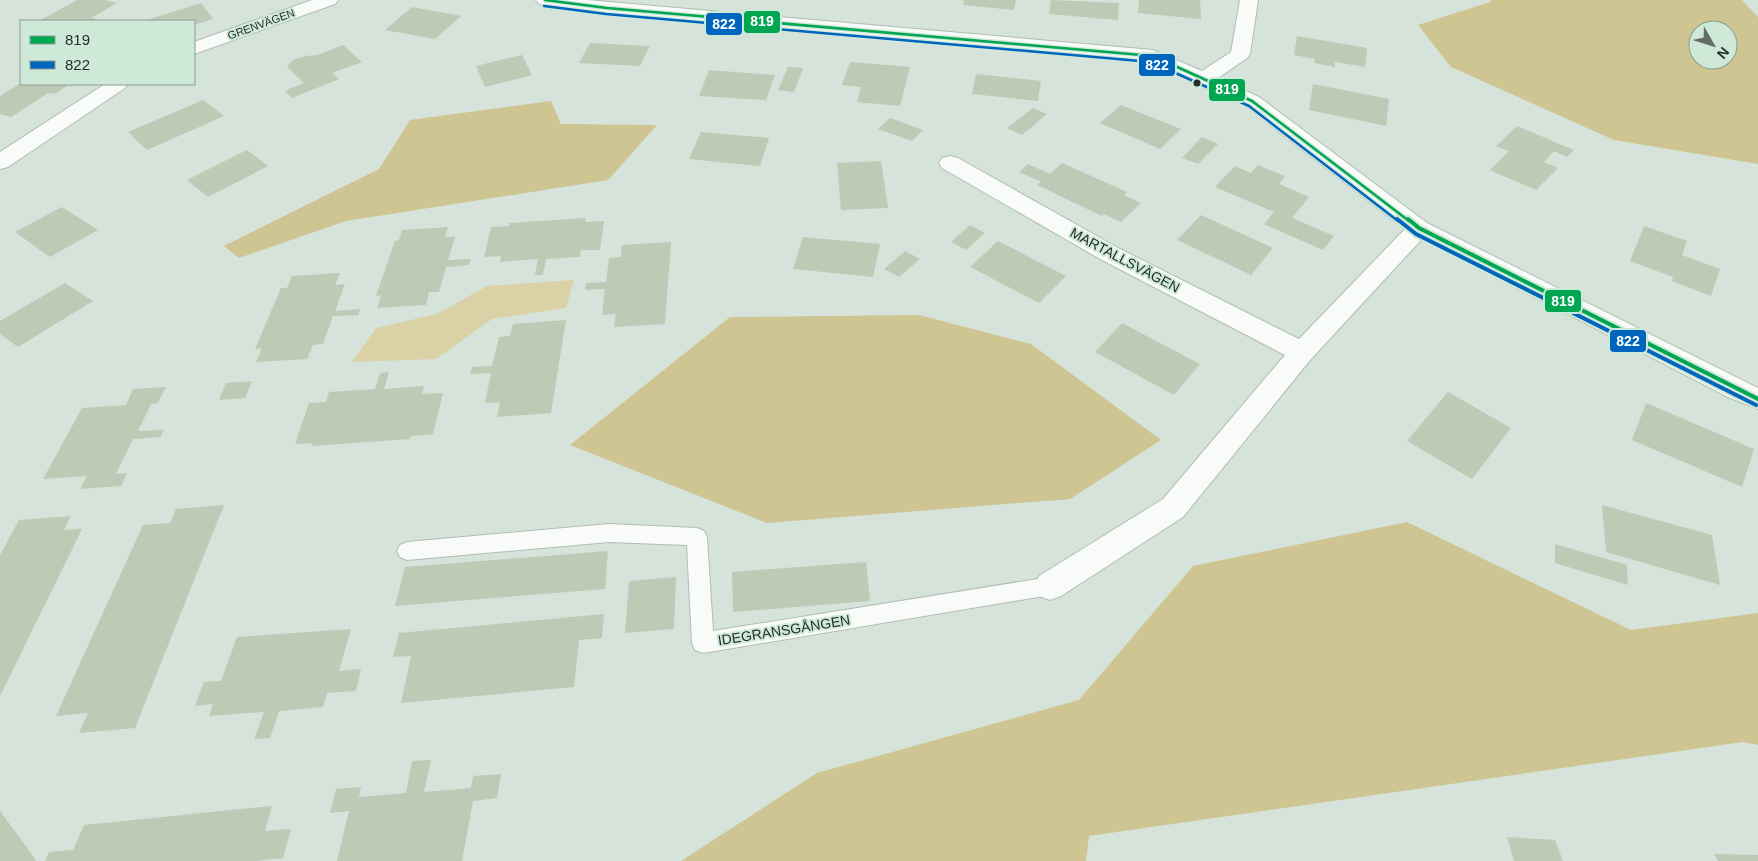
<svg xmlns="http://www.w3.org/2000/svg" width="1758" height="861" viewBox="0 0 1758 861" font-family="Arial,sans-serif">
	<rect width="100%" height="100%" fill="#d5e3da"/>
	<path fill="#dad2a6" d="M574,280L566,308L492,319L436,359L352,362L376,328L437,314L487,286Z"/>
	<g fill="#cec593" fill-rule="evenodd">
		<path d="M1491,0H1742L1758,17V164L1614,140L1451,67L1418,25L1490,2ZM1698,30H1728V60H1698Z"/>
		<path d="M551,101L561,124L657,125L608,180L346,221L239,258L224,246L379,169L410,120Z"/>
		<path d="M919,315L1031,344L1161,440L1070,499L767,523L570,445L730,317Z"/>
		<path d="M1407,522L1631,630L1758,613V745L1743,742L1089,836L1086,861H681L817,773L1079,700L1193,566Z"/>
	</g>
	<g fill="#bec9b6">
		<path d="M77,0H105L117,3L91,18L97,20L94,21H39Z"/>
		<path d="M964,0H1016L1014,10L963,5Z"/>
		<path d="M1051,0L1119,3L1118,20L1049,14Z"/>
		<path d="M1139,0H1200L1201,19L1138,13Z"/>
		<path d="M201,3L213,19L194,25V21H144Z"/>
		<path d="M412,7L461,16L435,39L385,30Z"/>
		<path d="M1297,36L1367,48L1365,67L1335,62V67L1314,63L1315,59L1294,55Z"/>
		<path d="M590,43L650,46L640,66L579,63Z"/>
		<path d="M343,45L362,62L332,73L339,79L292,98L285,91L304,83L287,67L293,60L305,56L318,55Z"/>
		<path d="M522,55L532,75L485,87L476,66Z"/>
		<path d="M850,62L910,67L900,106L857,102L861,87L842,85Z"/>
		<path d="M788,67L803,68L794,92L778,90Z"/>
		<path d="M709,70L775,75L766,100L699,96Z"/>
		<path d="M976,74L1041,81L1038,101L972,94Z"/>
		<path d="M21,83V84L69,85L54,94L48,93L11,117L0,114V96Z"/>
		<path d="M1313,84L1389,99L1386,126L1309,110Z"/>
		<path d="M203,100L224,116L147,150L128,132Z"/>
		<path d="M1121,105L1181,129L1160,149L1100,123Z"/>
		<path d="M1033,108L1047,114L1022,135L1007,128Z"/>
		<path d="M890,118L923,130L912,141L878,129Z"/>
		<path d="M1517,126L1574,150L1567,157L1554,151L1544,162L1558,168L1536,190L1490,170L1509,151L1496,146Z"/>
		<path d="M701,132L769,138L760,166L689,159Z"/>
		<path d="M1202,137L1218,144L1198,164L1182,158Z"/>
		<path d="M247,150L268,166L208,197L187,180Z"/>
		<path d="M881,161L888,208L841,210L837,163Z"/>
		<path d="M1062,163L1127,192L1124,195L1141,203L1121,222L1104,214L1102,216L1037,185L1041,182L1019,172L1028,164L1050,174Z"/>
		<path d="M1258,165L1285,176L1279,184L1309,197L1292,218L1334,236L1323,250L1264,224L1274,212L1215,187L1235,166L1251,173Z"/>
		<path d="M62,207L98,230L50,257L15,232Z"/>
		<path d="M1201,215L1273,248L1251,275L1177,240Z"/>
		<path d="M586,218L585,222L604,221L600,250H581L580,257L546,259L543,275H535L538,259L500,262L501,256L484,257L491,227L509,226V223Z"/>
		<path d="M970,225L985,233L966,250L951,242Z"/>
		<path d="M1644,226L1687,241L1682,255L1720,269L1711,296L1672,281L1673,277L1630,261Z"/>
		<path d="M448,227L445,237H455L448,260L471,259L469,265L446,267L439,292H429L426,305L377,308L381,295L376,296L395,241L399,240L402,230Z"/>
		<path d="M803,237L880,244L873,277L793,269Z"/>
		<path d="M998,241L1066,276L1039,303L970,267Z"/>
		<path d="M671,242L665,324L614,327L616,314L602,315L605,289L585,290L586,283L606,282L609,258L621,257L622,245Z"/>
		<path d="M905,251L920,259L899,277L884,269Z"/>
		<path d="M340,273L335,285L345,284L335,311L360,309L358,315L333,316L323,344L313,345L307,359L256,362L262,348L255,349L281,288H287L292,276Z"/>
		<path d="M65,283L93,301L18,347L0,334V321Z"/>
		<path d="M566,320L551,413L497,417L500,402L485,403L491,373L470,374L472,367L492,366L499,337L510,336L513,324Z"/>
		<path d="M1122,323L1200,364L1174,395L1095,352Z"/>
		<path d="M389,372L384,389L424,386L422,394L443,393L433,434L411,436L410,439L311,446L312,443L295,444L309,403L326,402L329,392L375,389L380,373Z"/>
		<path d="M252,381L245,398L219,400L226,383Z"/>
		<path d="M166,387L158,403L151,404L138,431L164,430L160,437L133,439L116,474L127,473L121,486L80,489L87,476L43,479L82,408L126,405L133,389Z"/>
		<path d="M1448,392L1511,428L1472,479L1407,441Z"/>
		<path d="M1646,403L1754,449L1742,487L1632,440Z"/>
		<path d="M224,505L135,728L79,733L88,713L56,716L143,525L170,523L176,509Z"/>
		<path d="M1602,505L1712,535L1720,585L1606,552Z"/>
		<path d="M71,516L64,530L82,529L0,696V555L19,520Z"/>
		<path d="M1555,544L1627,565L1628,585L1555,563Z"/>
		<path d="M608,551L605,589L395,606L405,567Z"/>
		<path d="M866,562L870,601L733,612L732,572Z"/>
		<path d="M676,577L674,629L625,633L629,581Z"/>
		<path d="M604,614L602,638L579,640L574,687L401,703L411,656L393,657L399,633Z"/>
		<path d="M351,629L339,671L361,669L356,691L327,693L323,707L279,711L270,738L254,739L264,712L209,716L213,704L195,706L204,682L221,681L237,637Z"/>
		<path d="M431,760L424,792L471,788L473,776L501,774L497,798L473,801L462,861H337L349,811L330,813L336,789L361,787L359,797L406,793L412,761Z"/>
		<path d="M272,806L265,831L291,829L283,858L257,861H45L49,852L73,850L84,825Z"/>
		<path d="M0,811L36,860L35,861H0Z"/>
		<path d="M1507,837L1555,840L1563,861H1514Z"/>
		<path d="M1714,854L1758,855V861H1718Z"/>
	</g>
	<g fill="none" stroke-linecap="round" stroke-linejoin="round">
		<g stroke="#b1bcb5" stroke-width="2">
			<path id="lane" d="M609,524L697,528L704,531L707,537L713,631L1050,577L1057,579L1061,586L1057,593L1050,595L703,653L695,650L692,643L687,545L609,542L407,560L400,557L397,551L400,545L407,542Z"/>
		</g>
		<g stroke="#b1bcb5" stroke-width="2">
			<g id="street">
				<path d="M312,0H338L335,4L194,54V42Z"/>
				<path d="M536,0H587L1153,50L1202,71L1231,52L1240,0H1258L1250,54L1247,58L1218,78L1259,97L1427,223L1758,388V409L1730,398L1422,239L1311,359L1183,517L1061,596L1050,600L1039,596L1034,586L1039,576L1163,499L1285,355L1102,260L942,168L939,163L942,158L950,156L958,158L1118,248L1299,339L1405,229L1245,105L1149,61L607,13L545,5L539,4Z"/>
				<path d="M105,84H128L125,88L8,167L0,169V152Z"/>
			</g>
		</g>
		<use href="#lane" fill="#f9fbf9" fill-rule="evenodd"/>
		<use href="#street" fill="#f9fbf9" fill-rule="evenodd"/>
		<g stroke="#cfe9d8" stroke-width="5">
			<path id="bus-1-far1" d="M545,0L607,8L1153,56L1252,101L1409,221"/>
		</g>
		<g stroke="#cfe9d8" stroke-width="8">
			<path id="bus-1" d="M1408,219L1419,228L1758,399"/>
		</g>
		<g stroke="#cfe9d8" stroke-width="5">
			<path id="bus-2-far1" d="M544,6L606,14L1151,62L1249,106L1398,221"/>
		</g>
		<g stroke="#cfe9d8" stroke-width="8">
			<path id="bus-2" d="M1397,219L1416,234L1756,405"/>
		</g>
		<use href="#bus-1-far1" stroke="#00a651" stroke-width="2.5"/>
		<use href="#bus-1" stroke="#00a651" stroke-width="4"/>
		<use href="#bus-2-far1" stroke="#0065bd" stroke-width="2.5"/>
		<use href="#bus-2" stroke="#0065bd" stroke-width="4"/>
	</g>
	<circle fill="#242e28" stroke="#cfe9d8" stroke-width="2" cx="1197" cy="83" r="4.5"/>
	<g text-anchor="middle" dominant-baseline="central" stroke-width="4" stroke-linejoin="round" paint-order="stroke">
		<g font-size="11" fill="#242e28" stroke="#cfe9d8">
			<text transform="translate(261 24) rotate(-20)">GRENVÄGEN</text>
		</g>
		<g font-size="14" fill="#242e28" stroke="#cfe9d8">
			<text transform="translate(1125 260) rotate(28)">MARTALLSVÄGEN</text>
			<text transform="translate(784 630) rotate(-9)">IDEGRANSGÅNGEN</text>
		</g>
	</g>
	<g stroke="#cfe9d8" stroke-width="2">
		<rect x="743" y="10" width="38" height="24" rx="5" fill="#00a651"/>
		<rect x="705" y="12" width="38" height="24" rx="5" fill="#0065bd"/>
		<rect x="1138" y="53" width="38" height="24" rx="5" fill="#0065bd"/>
		<rect x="1208" y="78" width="38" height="24" rx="5" fill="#00a651"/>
		<rect x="1544" y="289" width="38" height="24" rx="5" fill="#00a651"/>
		<rect x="1609" y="329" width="38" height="24" rx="5" fill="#0065bd"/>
	</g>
	<g font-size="14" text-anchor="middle" font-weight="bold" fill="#fff">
		<text x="762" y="26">819</text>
		<text x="724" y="29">822</text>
		<text x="1157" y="70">822</text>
		<text x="1227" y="94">819</text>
		<text x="1563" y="306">819</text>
		<text x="1628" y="346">822</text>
	</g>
	<rect x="20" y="20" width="175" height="65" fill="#cfe9d8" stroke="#8b9e92"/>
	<rect x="30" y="36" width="25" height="8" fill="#00a651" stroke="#8b9e92"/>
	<text x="65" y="45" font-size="15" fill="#242e28">819</text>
	<rect x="30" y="61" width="25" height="8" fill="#0065bd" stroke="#8b9e92"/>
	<text x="65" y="70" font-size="15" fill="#242e28">822</text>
	<g transform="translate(1713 45) rotate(129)"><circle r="24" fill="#cfe9d8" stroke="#8b9e92"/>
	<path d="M0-4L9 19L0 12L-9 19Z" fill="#626d66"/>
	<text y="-8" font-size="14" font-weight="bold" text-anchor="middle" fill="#242e28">N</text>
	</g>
</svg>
